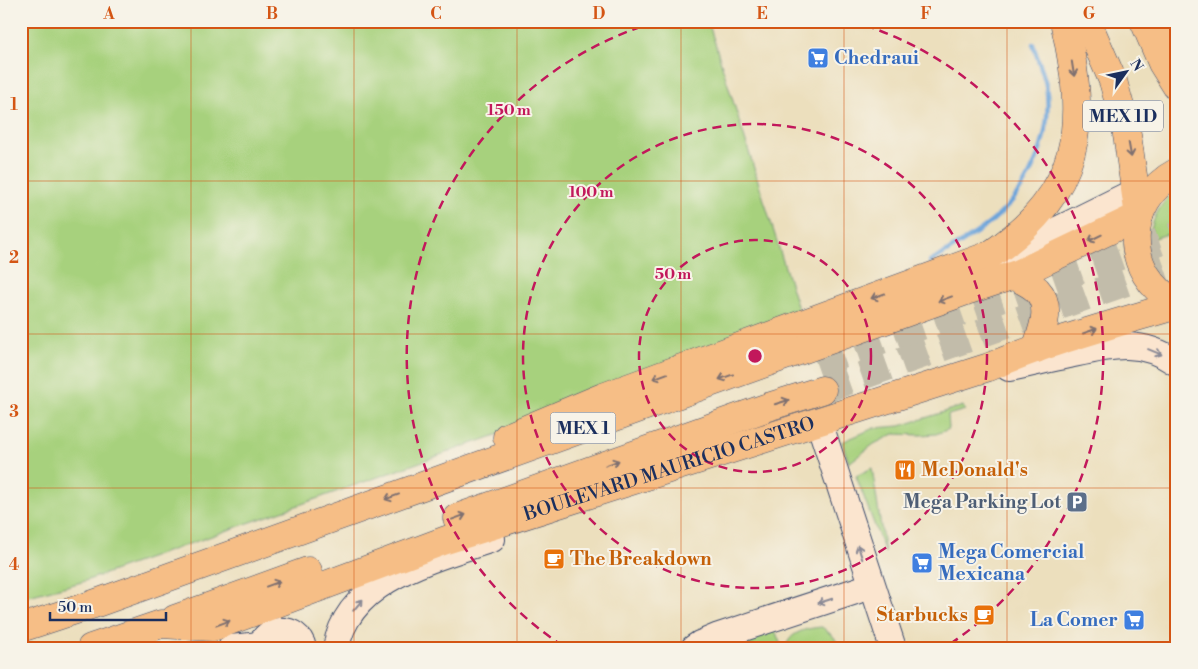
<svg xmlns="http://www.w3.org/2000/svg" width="1198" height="669" viewBox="0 0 1198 669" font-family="'Libre Bodoni',serif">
	<rect width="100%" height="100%" fill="#f7f3e8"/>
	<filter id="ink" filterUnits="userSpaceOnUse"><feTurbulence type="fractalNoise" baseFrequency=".02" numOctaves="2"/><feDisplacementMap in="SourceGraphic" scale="10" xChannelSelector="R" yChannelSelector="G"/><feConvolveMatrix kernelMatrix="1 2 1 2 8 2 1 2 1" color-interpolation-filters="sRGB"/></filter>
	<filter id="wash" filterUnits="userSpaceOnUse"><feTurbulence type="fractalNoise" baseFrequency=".0096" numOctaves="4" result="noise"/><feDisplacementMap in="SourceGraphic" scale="20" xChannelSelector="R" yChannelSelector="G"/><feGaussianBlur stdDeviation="1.12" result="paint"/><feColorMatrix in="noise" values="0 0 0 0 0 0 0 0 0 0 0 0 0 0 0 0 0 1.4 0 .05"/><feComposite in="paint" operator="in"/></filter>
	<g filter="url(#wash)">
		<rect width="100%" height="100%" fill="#ecdfbd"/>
		<g fill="#a7d17d" stroke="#61806e">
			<path d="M21,21H708L799,312L533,422L82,582L21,598Z"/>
			<path d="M1177,191V231L1149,240C1152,220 1159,202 1177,191Z"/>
			<path d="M963,406L965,410L948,415L949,429L936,434L920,435L894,434L874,444L849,463L842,442L874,428L900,426Z"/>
			<path d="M872,468L885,553L856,476Z"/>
			<path d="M773,625L782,648H710Z"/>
			<path d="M822,627L834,637L840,648H786C788,632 808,628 822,627Z"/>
		</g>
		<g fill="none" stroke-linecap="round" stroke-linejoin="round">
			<path stroke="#6ca4da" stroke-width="4.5" d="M930,262C951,249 972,237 991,222C1030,190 1054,135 1046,85C1043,71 1037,58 1033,44"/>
		</g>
	</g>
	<g filter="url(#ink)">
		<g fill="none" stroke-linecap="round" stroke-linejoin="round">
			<g stroke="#c2bcaa" stroke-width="28" stroke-dasharray="28 14" stroke-linecap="butt">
				<path d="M816,363L1177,236"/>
				<path d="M822,390L1177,264"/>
			</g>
			<g stroke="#3a496c" stroke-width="28">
				<g id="secondary">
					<path d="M991,255L1033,242L1134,192"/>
					<path d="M1009,368C1029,364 1049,359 1069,355C1109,346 1140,337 1177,363"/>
					<path d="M822,431L893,648"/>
					<path d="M231,648L260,645"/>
					<path d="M260,648C265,625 298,625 303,648"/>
					<path d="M336,648C348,578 436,558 492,539"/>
					<path d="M694,648L700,644L719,636L871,586"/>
				</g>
			</g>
			<g stroke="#3a496c" stroke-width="29">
				<g id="highway">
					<path d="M1087,21L1113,81L1126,128L1139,216"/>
					<path d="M1144,21L1162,63L1177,87"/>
					<path d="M1155,21L1177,42"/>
					<path d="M1177,172C1122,201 1122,275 1177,303"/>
					<path d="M1014,276C1022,280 1031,284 1037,290C1053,307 1042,331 1036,349"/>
					<path d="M507,437L603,397L990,255C1083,191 1088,126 1064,21"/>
					<path d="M457,518L771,406L822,390"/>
					<path d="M175,619L308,571"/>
					<path d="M21,628L91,605L966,291L1020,273L1139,216"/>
					<path id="s1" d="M91,648L161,624L213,627L446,540L989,367C1050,341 1114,324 1177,305"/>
				</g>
			</g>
			<use href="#secondary" stroke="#fbe5cf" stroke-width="26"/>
			<use href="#highway" stroke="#f6be86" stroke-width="28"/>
		</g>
		<defs><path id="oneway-shaft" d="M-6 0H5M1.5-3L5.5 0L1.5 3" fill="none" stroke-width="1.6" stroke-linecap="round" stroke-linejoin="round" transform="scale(1.25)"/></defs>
		<g stroke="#7e6f70">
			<use href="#oneway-shaft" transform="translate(1073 69) rotate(81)"/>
			<use href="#oneway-shaft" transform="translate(1130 150) rotate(80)"/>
			<use href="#oneway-shaft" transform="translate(1095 238) rotate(154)"/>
			<use href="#oneway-shaft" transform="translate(878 296) rotate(160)"/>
			<use href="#oneway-shaft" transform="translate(945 299) rotate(160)"/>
			<use href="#oneway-shaft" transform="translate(1090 331) rotate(-19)"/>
			<use href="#oneway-shaft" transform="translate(660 376) rotate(160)"/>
			<use href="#oneway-shaft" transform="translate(726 377) rotate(160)"/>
			<use href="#oneway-shaft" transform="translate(782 402) rotate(-17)"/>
			<use href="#oneway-shaft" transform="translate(612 463) rotate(-20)"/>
			<use href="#oneway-shaft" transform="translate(392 497) rotate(160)"/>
			<use href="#oneway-shaft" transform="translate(459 517) rotate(-20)"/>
			<use href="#oneway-shaft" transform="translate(273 584) rotate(-20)"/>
			<use href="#oneway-shaft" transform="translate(223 623) rotate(-20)"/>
		</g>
		<g stroke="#8b8a96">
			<use href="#oneway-shaft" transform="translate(1155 352) rotate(22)"/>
			<use href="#oneway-shaft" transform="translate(860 552) rotate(-108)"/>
			<use href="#oneway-shaft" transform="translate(825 601) rotate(162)"/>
			<use href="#oneway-shaft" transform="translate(358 605) rotate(-50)"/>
		</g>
	</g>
	<path fill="none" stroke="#d45514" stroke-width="1" stroke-opacity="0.55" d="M191,21V648M354,21V648M517,21V648M681,21V648M844,21V648M1007,21V648M21,181H1177M21,334H1177M21,488H1177"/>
	<g fill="none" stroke="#c2185b" stroke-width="2.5" stroke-dasharray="9 6">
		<circle cx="755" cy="356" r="116"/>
		<circle cx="755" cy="356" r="232"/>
		<path d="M563 646A348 348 0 0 1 659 21M851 21A348 348 0 0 1 947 646"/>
	</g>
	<defs>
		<g id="supermarket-square" transform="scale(1.125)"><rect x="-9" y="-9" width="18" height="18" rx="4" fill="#3f7fe0" stroke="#f7f3e8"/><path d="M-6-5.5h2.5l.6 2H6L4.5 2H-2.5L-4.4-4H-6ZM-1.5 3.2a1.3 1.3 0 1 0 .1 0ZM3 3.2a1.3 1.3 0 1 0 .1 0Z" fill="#fff"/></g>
		<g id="restaurant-square" transform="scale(1.125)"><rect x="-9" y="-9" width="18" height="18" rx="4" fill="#e8710a" stroke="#f7f3e8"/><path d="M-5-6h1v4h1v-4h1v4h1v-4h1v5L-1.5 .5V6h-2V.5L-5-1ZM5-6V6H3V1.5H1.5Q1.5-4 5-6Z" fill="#fff"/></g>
		<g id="parking-square" transform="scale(1.125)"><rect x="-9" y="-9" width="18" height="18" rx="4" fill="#5c6f8a" stroke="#f7f3e8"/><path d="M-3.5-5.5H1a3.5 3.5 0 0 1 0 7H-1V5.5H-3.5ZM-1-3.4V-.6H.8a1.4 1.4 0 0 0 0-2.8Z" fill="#fff"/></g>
		<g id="cafe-square" transform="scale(1.125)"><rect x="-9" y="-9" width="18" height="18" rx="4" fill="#e8710a" stroke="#f7f3e8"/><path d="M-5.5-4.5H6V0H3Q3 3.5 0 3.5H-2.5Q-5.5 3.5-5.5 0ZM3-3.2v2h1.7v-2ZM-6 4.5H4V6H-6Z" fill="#fff"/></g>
	</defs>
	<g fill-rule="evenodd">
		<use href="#supermarket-square" x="818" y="58"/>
		<use href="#restaurant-square" x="905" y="470"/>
		<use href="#parking-square" x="1077" y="502"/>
		<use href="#cafe-square" x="554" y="559"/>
		<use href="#supermarket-square" x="922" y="563"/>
		<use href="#cafe-square" x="984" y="615"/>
		<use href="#supermarket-square" x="1134" y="620"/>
	</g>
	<g text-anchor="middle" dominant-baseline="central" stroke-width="4" stroke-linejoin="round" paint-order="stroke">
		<g fill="#f7f3e8" stroke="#5d6a87" stroke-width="1">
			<rect x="1083" y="100.5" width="80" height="31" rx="4"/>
			<rect x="550.5" y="412.5" width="65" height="31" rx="4"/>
		</g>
		<g font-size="18" font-weight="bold" fill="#1b2f5e">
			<text x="1123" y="116">MEX 1D</text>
			<text x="583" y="428">MEX 1</text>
		</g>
		<g font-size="19" font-weight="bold" fill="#366cbe" stroke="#f7f3e8" text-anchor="start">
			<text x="834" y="58">Chedraui</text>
			<text x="938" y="552">Mega Comercial<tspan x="938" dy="22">Mexicana</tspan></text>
			<text x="1118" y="620" text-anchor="end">La Comer</text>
		</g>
		<g font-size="19" fill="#1b2f5e" stroke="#f7f3e8">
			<text stroke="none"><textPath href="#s1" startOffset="609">BOULEVARD MAURICIO CASTRO</textPath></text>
		</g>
		<g font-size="19" font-weight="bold" fill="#c56008" stroke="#f7f3e8" text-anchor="start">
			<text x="921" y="470">McDonald's</text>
			<text x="570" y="559">The Breakdown</text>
			<text x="968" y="615" text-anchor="end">Starbucks</text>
		</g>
		<g font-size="19" font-weight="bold" fill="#4e5e75" stroke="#f7f3e8" text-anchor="end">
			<text x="1061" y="502">Mega Parking Lot</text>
		</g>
	</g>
	<circle cx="755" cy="356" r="8" fill="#c2185b" stroke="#f7f3e8" stroke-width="2.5"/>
	<g font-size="15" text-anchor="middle" font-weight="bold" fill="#c2185b" stroke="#f7f3e8" stroke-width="4" stroke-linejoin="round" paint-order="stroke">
		<text x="509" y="115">150 m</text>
		<text x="591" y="197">100 m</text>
		<text x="673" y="279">50 m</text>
	</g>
	<rect width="1198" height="669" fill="none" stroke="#f7f3e8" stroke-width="55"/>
	<g transform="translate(1126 72) rotate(57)" stroke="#f7f3e8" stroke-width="4" paint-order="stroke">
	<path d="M0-4L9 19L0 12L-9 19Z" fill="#1b2f5e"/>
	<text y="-8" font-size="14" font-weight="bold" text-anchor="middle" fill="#1b2f5e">N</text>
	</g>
	<path d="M50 612v8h116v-8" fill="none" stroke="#1b2f5e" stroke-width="2.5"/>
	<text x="58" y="612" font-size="15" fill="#1b2f5e" stroke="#f7f3e8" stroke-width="4" paint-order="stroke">50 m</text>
	<rect x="28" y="28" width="1142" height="614" fill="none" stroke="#d45514" stroke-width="2"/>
	<g font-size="16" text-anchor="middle" font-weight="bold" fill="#d45514">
		<text x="109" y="19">A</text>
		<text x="272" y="19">B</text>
		<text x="436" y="19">C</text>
		<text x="599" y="19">D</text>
		<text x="762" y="19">E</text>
		<text x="926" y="19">F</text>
		<text x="1089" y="19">G</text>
		<text x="14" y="110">1</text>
		<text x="14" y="263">2</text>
		<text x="14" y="417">3</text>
		<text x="14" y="570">4</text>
	</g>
</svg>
